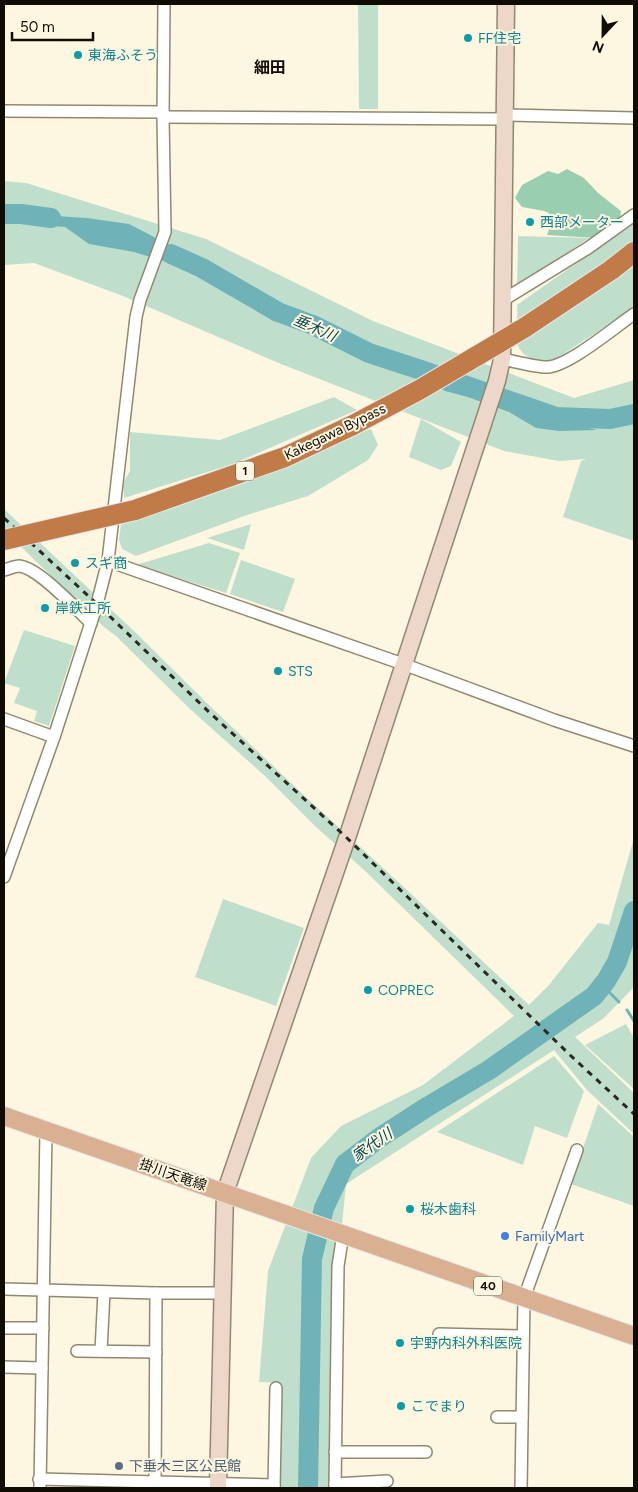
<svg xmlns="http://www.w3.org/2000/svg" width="638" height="1492" viewBox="0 0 638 1492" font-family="Figtree,'Noto Sans JP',sans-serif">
	<rect width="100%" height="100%" fill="#fdf6e0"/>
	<g fill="#bfdfcc">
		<path d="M358,4H378V109H359Z"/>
		<path d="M4,181L26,183L206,239L373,321L574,398L634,380V541L563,517L581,461L586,459L559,461L504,451L281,364L123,296L34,263L4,265Z"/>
		<path d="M634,223V308L557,358C543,364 525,361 518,346C516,339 518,313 517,305Z"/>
		<path d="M518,236L589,238L517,287Z"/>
		<path d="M334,397L357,410L233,464L124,498L123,483L130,471V432L220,440Z"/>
		<path d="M421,419L461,442L451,466L441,470L409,457Z"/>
		<path d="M371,429L378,445L368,460L308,496L247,515L136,556L122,549L119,540L121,525Z"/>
		<path d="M4,509L135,632L213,709L309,800L408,891L529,1005L549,985L598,923L609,925L634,838V987L604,1018L575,1037L634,1093V1134L587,1090L554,1050L346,1184L338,1266L335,1488H277L281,1383L259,1382L268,1271L311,1158L341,1126L423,1085L514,1016L363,869L315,826L265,776L190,709L116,636L104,627L12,538L4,537Z"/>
		<path d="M251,524L244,550L207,538Z"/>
		<path d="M209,543L240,553L226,593L136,565Z"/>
		<path d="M241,560L295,579L283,612L230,594Z"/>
		<path d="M24,630L75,646L49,726L34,721L37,711L14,703L20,688L4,683Z"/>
		<path d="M223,899L304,928L276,1006L195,977Z"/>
		<path d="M626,1024L634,1038V1089L585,1045Z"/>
		<path d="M554,1056L584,1091L567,1138L535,1126L523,1165L437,1132Z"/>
		<path d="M598,1104L634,1137V1206L571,1184Z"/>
	</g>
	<path fill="#9aceb0" d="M567,169L584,178L598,193L621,211L620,220L597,238L547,235L549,230V213L544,211L522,207L515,198L522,185L548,171L558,174Z"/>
	<g fill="#6fb3b9">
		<path d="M25,214L87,218L129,224L179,250L203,273L134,252L89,244L65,227L4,222V215Z"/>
		<path d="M416,373L550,418L597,430L559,431L536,428L509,412L468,397L445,391Z"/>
	</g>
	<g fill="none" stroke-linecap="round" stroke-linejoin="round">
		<g stroke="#6fb3b9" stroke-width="3">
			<path d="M603,986L619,1002"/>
			<path d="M627,1010L634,1021"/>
		</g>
		<g stroke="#6fb3b9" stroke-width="20">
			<path d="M4,214H21L51,218"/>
			<path d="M171,254L202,268L278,312L313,325L369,353L421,370L556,417L610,419L634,414"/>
			<path d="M308,1488L312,1259L324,1208L345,1164L379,1138L427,1107L489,1070L594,996L606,981L617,962L634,911"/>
		</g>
		<g stroke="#91886f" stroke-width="14">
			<g id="street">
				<path d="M4,111L163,112"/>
				<path d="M506,115L634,118"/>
				<path d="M163,117L505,119"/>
				<path d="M503,300L588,248L634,215"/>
				<path d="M502,359C513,361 539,368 548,367C570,365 615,327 634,314"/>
				<path d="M108,561L403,664L554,720L634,746"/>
				<path d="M4,570C8,569 15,566 19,566C38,567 77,610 91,623"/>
				<path d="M4,719L54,737"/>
				<path d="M4,877L54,737L97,604L108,561L136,317L140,300L165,232L163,117L164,4"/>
				<path d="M4,1289L156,1293H221"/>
				<path d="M4,1328H43"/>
				<path d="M439,1334L523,1336"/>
				<path d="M77,1351L156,1352"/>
				<path d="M101,1351L104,1292"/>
				<path d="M4,1367L42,1368"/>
				<path d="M497,1417H522"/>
				<path d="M335,1452H426"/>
				<path d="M39,1479L274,1485"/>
				<path d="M335,1484L387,1481"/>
				<path d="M40,1488L46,1131"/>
				<path d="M155,1488L156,1293"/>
				<path d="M274,1488L276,1388"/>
				<path d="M335,1488L338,1266L343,1234"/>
				<path d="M521,1488L524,1298L577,1150"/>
			</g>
		</g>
		<g stroke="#91886f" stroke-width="19">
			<path id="secondary" d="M218,1488L225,1193L347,838L497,381L502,359L506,4"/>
		</g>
		<g stroke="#e7e7e6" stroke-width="20">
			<path id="primary" d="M4,1116L634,1336"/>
		</g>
		<g stroke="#e7e7e6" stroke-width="22">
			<g id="highway">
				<path d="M524,328L611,270L634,252"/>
				<path d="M135,510L285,457L353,425"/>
			</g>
		</g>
		<use href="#street" stroke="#fff" stroke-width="11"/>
		<use href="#secondary" stroke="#ecd7c8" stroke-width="16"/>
		<use href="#primary" stroke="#d9b091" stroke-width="18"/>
		<use href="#highway" stroke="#c07b48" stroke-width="20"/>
		<path stroke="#2c281e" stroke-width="3" stroke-dasharray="6 6" stroke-linecap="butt" d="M4,518L97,604L210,713L347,838L570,1055L634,1114"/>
		<g stroke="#e7e7e6" stroke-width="22" stroke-linecap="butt">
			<g id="highway-bridge">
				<path d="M353,425L419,390L524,328"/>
				<path d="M4,540L135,510"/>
			</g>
		</g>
		<use href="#highway-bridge" stroke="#c07b48" stroke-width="20"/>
	</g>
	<g fill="#0f9aa8" stroke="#fdf6e0" stroke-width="2">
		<circle cx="468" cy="38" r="5"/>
		<circle cx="78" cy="55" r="5"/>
		<circle cx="530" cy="222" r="5"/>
		<circle cx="75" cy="563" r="5"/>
		<circle cx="45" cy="608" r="5"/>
		<circle cx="278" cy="671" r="5"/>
		<circle cx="368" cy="990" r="5"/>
		<circle cx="410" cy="1209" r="5"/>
		<circle cx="400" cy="1343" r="5"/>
		<circle cx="401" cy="1406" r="5"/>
	</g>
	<circle fill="#3f7fe0" stroke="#fdf6e0" stroke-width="2" cx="505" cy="1236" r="5"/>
	<circle fill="#5c6f8a" stroke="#fdf6e0" stroke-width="2" cx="119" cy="1466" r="5"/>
	<g text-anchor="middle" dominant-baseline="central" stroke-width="4" stroke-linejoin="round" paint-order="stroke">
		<g fill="#fdf6e0" stroke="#575246" stroke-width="1">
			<rect x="236" y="461.5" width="18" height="19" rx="4"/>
			<rect x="474" y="1276.5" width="28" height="19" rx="4"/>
		</g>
		<g font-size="12" font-weight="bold" fill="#100c04">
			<text x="245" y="471">1</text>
			<text x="488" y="1286">40</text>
		</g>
		<g font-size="14" fill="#0d838f" stroke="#fdf6e0" text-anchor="start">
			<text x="478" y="38">FF住宅</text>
			<text x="88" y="55">東海ふそう</text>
			<text x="540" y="222">西部メーター</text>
			<text x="85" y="563">スギ商</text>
			<text x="55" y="608">岸鉄工所</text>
			<text x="288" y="671">STS</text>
			<text x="378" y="990">COPREC</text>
			<text x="420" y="1209">桜木歯科</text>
			<text x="410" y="1343">宇野内科外科医院</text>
			<text x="411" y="1406">こでまり</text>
		</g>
		<g font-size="14" fill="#100c04" stroke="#fdf6e0">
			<text transform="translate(335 432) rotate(-26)">Kakegawa Bypass</text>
			<text transform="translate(173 1175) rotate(19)">掛川天竜線</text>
		</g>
		<g font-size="14" fill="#366cbe" stroke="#fdf6e0" text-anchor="start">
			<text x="515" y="1236">FamilyMart</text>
		</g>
		<g font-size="14" fill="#4e5e75" stroke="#fdf6e0" text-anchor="start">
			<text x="129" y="1466">下垂木三区公民館</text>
		</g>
		<g font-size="15" font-style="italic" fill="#07484d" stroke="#fdf6e0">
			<text transform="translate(315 328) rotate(24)">垂木川</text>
			<text transform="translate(372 1145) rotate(-35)">家代川</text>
		</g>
		<g font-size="16" font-weight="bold" fill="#100c04" stroke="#fdf6e0">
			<text x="270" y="67">細田</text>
		</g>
	</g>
	<rect width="638" height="1492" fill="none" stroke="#100c04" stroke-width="10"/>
	<g transform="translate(603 35) rotate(202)" stroke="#fdf6e0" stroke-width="4" paint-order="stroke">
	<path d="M0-4L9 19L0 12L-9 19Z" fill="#100c04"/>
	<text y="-8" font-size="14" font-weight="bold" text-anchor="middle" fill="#100c04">N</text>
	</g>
	<path d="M12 32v8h81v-8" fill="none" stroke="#100c04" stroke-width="2.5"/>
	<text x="20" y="32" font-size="15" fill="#100c04" stroke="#fdf6e0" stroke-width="4" paint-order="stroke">50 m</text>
</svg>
